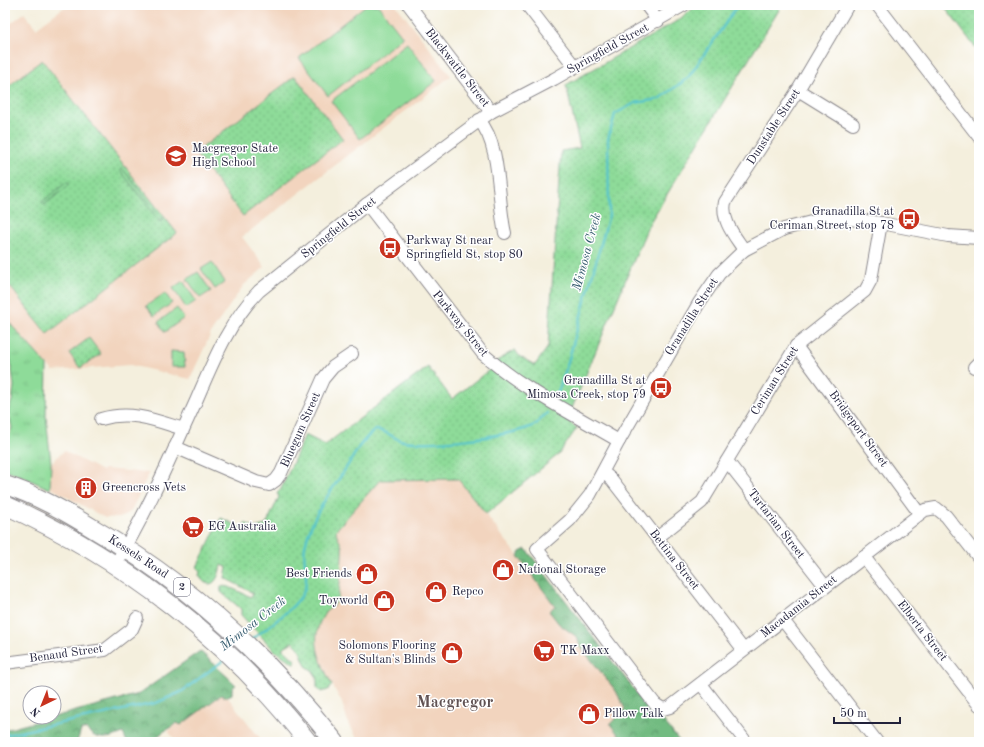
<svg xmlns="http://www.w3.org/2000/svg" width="984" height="747" viewBox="0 0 984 747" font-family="'Old Standard TT',serif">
	<defs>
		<pattern id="grass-tufts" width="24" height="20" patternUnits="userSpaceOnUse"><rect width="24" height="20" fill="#8edb99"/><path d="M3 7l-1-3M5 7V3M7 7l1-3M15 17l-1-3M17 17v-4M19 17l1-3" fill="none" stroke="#7abc85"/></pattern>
		<pattern id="forest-crowns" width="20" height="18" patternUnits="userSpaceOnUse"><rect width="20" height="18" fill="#72bb81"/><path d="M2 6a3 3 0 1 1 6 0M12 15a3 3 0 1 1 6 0" fill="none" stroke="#5d986b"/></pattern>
		<pattern id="park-dots" width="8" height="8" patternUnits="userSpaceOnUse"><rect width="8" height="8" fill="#8edb99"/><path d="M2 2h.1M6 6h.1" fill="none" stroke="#7abc85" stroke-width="1.8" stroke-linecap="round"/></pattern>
	</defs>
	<rect width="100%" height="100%" fill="#fff"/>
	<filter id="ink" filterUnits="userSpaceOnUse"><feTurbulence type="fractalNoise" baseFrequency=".025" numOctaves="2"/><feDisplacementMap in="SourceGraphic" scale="8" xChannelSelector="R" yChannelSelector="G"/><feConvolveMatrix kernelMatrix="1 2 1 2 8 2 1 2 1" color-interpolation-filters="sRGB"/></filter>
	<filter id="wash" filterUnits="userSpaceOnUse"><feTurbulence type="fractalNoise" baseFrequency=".012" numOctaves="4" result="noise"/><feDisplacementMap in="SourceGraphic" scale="16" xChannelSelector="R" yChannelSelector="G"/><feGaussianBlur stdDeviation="0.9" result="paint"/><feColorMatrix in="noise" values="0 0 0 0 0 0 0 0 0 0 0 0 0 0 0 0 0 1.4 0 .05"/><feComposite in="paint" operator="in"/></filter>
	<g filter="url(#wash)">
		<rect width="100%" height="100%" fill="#f4efdd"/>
		<g fill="#f2d4be">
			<path d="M67,5H396L451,76L242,237L265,267L244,285L212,331L190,379L130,365L53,371L5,318V28L24,13L36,28Z"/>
			<path d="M64,451L102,471L104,469L149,473L131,511L123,517L105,518L51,488V463Z"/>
			<path d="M440,479H458L518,556L639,696L610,724L624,742H359L348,722L342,703L319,660L317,642V628L325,613L338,600L336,531L380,480Z"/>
			<path d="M222,690L263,742H213L209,738L203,742H177L168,731Z"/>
		</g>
		<path fill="url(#grass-tufts)" stroke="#587e6a" d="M5,318L47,365L46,416L51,463L50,489L5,469V445L12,428L8,411L12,401L14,386L10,356L5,345Z"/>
		<g fill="url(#forest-crowns)" stroke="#4a6e5e">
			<path d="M526,549L639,696L657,719L663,720L680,742H624L610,724L625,709L616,691L580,646L577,637L559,624L549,611L555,606L518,556L520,552Z"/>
			<path d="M200,651L236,685L232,688V694L226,697L221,695L181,725L177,723L163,732L151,742H127L123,733C109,739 97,742 86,729L81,730L77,742H5V730L139,694Z"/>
		</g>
		<g fill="url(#park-dots)" stroke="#587e6a">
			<path d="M697,5H782L649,224L567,420L577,428L559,454L486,514L458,479L380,480L336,530C337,539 341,542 342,547C343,553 339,595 338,599C336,605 328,609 325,613C308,638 320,661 332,685L328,690L321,692L317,688V677L312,670L306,666L299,648L293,642L282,648L295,660V664L275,651L241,615V609L221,592V586L229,587L251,597L253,593L225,578L227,567L221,565C220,571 216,588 206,583C204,583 201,578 199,576L200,571L197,567L221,518L242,528L245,523L255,528L266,525L279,497L277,493L281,489L305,435L325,445L428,367L452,399L489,370L501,358L515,350L520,357L535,365L548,347L561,151L580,148L566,85L682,18Z"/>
			<path d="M943,5H979V52Z"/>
			<path d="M42,60L177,233L47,334L5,280V89Z"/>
			<path d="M295,76L343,139L243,216L195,153Z"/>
			<path d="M89,338L101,354L80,368L69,353Z"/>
		</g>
		<g fill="#8edb99" stroke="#587e6a">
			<path d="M366,5H378L403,37L328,96L299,58Z"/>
			<path d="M407,43L436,81L360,139L331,101Z"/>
			<path d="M122,168L163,220L160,222L120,170Z"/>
			<path d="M67,182L69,185L44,205L42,202Z"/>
			<path d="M212,262L225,282L215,289L201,269Z"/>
			<path d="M198,272L211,291L200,298L187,279Z"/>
			<path d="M183,281L196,301L186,308L173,288Z"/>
			<path d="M165,293L172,303L154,316L146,306Z"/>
			<path d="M177,308L184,318L165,332L158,322Z"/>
			<path d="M171,351L184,352L185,367H171Z"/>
		</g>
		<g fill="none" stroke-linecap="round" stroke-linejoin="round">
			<g stroke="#59c6cc" stroke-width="2.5">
				<path d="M557,395L566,369L609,215L608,139L615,114L635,103L659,99L688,78L738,5"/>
				<path d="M251,640C265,629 301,605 305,588C309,575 302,559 305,546C312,514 329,495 346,468C357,452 358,444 375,430C389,431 389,436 400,440C421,447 518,436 536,424C540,421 543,416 547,413"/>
				<path d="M5,735L156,703L181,692L224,660"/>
			</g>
		</g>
	</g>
	<g filter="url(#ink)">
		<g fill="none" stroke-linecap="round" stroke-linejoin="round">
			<g stroke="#8b888c" stroke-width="14">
				<g id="minor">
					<path d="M409,5L491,112"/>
					<path d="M527,5L575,67"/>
					<path d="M646,5L658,21"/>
					<path d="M877,5L979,137"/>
					<path d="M798,90L853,124"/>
					<path d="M479,120C502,146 497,200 505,233"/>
					<path d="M367,204L483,354C524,390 573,414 619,441"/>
					<path d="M979,238L948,236L881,223L850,219H823L784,229L744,250L719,274L699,303L619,441L590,495L570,520L537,549L655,704L663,709L670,707L925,510L936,508L946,516L979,558"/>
					<path d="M744,250C735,236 721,221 725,202L798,90L848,5"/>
					<path d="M796,346L919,513"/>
					<path d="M974,367L979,362"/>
					<path d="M101,419C131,410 155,420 183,429"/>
					<path d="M175,447L256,482L269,485L276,480L281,473L323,379L333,367L352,354"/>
					<path d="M727,461L825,586"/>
					<path d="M603,472L612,480L743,649"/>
					<path d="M657,538L702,502L796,346L865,291L871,280L881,223"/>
					<path d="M864,557L979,705"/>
					<path d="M115,565C147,513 171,456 196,401C213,362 228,323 259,291L367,204L491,112L554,79L684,5"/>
					<path d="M782,619L877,742"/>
					<path d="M5,663L105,650L132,629L137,618"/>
					<path d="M701,684L746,742"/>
				</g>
			</g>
			<g stroke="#8b888c" stroke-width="20">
				<g id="highway">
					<path d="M5,485C37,495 66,512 94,529C189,584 267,656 335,742"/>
					<path d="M5,505C123,558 229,640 308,742"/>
				</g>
			</g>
			<use href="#minor" stroke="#fff" stroke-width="12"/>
			<use href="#highway" stroke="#fff" stroke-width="18"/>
		</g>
	</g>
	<defs>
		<g id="school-disc" transform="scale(1.15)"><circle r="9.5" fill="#c8321e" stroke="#fff"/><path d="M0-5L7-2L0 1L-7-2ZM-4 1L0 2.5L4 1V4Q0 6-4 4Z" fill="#fff"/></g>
		<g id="bus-disc" transform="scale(1.15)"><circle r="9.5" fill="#c8321e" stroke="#fff"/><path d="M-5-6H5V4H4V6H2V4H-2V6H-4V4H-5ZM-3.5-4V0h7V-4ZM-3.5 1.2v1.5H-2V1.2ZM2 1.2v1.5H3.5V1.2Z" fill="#fff"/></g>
		<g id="building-disc" transform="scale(1.15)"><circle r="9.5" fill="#c8321e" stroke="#fff"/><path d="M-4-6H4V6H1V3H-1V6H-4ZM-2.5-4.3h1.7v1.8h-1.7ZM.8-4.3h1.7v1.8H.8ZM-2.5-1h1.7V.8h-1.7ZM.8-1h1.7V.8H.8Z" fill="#fff"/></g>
		<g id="supermarket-disc" transform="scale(1.15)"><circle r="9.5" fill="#c8321e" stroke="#fff"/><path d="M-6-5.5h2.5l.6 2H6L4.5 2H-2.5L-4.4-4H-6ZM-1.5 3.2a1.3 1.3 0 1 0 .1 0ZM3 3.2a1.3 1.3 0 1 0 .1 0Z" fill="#fff"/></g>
		<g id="shop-disc" transform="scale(1.15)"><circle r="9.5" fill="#c8321e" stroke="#fff"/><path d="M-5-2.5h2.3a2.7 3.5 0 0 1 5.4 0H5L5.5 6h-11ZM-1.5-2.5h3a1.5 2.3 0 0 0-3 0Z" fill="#fff"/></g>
	</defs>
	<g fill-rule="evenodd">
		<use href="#school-disc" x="176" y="156"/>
		<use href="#bus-disc" x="909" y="219"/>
		<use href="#bus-disc" x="390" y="248"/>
		<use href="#bus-disc" x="661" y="388"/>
		<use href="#building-disc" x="86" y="488"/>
		<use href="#supermarket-disc" x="193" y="527"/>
		<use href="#shop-disc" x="503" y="570"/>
		<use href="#shop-disc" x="367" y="574"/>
		<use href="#shop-disc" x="436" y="592"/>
		<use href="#shop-disc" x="384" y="601"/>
		<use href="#supermarket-disc" x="544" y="651"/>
		<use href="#shop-disc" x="452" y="653"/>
		<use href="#shop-disc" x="589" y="714"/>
	</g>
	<g text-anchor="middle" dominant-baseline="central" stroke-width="3" stroke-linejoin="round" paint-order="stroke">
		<rect fill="#fff" stroke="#646476" stroke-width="1" x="174" y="578" width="16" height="18" rx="3"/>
		<g font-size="11" font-weight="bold" fill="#22223b">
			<text x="182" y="587">2</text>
		</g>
		<g font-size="12" fill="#22223b" stroke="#fff">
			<text transform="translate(608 49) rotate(-29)">Springfield Street</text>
			<text transform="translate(457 68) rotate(52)">Blackwattle Street</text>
			<text transform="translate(774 127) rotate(-57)">Dunstable Street</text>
			<text transform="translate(339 228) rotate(-38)">Springfield Street</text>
			<text transform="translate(692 317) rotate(-58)">Granadilla Street</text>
			<text transform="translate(460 324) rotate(51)">Parkway Street</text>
			<text transform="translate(775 381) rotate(-58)">Ceriman Street</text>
			<text transform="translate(858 429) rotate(54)">Bridgeport Street</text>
			<text transform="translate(301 430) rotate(-66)">Bluegum Street</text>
			<text transform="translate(776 524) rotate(52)">Tartarian Street</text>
			<text transform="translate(138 557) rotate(33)">Kessels Road</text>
			<text transform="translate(674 560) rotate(52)">Bettina Street</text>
			<text transform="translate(799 607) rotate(-38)">Macadamia Street</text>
			<text transform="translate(922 631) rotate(52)">Elberta Street</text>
			<text transform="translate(66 654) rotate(-8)">Benaud Street</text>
		</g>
		<g font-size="12" fill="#22223b" stroke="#fff" text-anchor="start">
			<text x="192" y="149">Macgregor State<tspan x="192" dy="14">High School</tspan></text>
			<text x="894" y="212" text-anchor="end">Granadilla St at<tspan x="894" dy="14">Ceriman Street, stop 78</tspan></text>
			<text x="406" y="241">Parkway St near<tspan x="406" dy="14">Springfield St, stop 80</tspan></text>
			<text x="646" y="381" text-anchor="end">Granadilla St at<tspan x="646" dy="14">Mimosa Creek, stop 79</tspan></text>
			<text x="102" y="488">Greencross Vets</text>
			<text x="208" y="527">EG Australia</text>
			<text x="518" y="570">National Storage</text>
			<text x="352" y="574" text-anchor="end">Best Friends</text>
			<text x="452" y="592">Repco</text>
			<text x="368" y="601" text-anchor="end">Toyworld</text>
			<text x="436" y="646" text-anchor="end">Solomons Flooring<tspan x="436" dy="14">&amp; Sultan's Blinds</tspan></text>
			<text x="560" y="651">TK Maxx</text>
			<text x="604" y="714">Pillow Talk</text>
		</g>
		<g font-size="13" font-style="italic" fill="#355b6e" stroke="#fff">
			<text transform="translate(587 252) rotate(-75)">Mimosa Creek</text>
			<text transform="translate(253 624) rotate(-38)">Mimosa Creek</text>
		</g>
		<g font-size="16" font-weight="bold" fill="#605253" stroke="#fff">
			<text x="455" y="703">Macgregor</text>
		</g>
	</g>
	<rect width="984" height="747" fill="none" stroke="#fff" stroke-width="20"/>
	<g transform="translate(42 705) rotate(223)"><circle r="19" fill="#ffffff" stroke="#a7a7b1"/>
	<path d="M0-3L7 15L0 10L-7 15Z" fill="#c8321e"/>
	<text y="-6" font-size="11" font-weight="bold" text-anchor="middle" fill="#22223b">N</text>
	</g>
	<path d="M834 717v6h66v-6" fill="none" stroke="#22223b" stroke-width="2"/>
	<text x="840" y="717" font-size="12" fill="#22223b" stroke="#ffffff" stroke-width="3" paint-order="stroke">50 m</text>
</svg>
